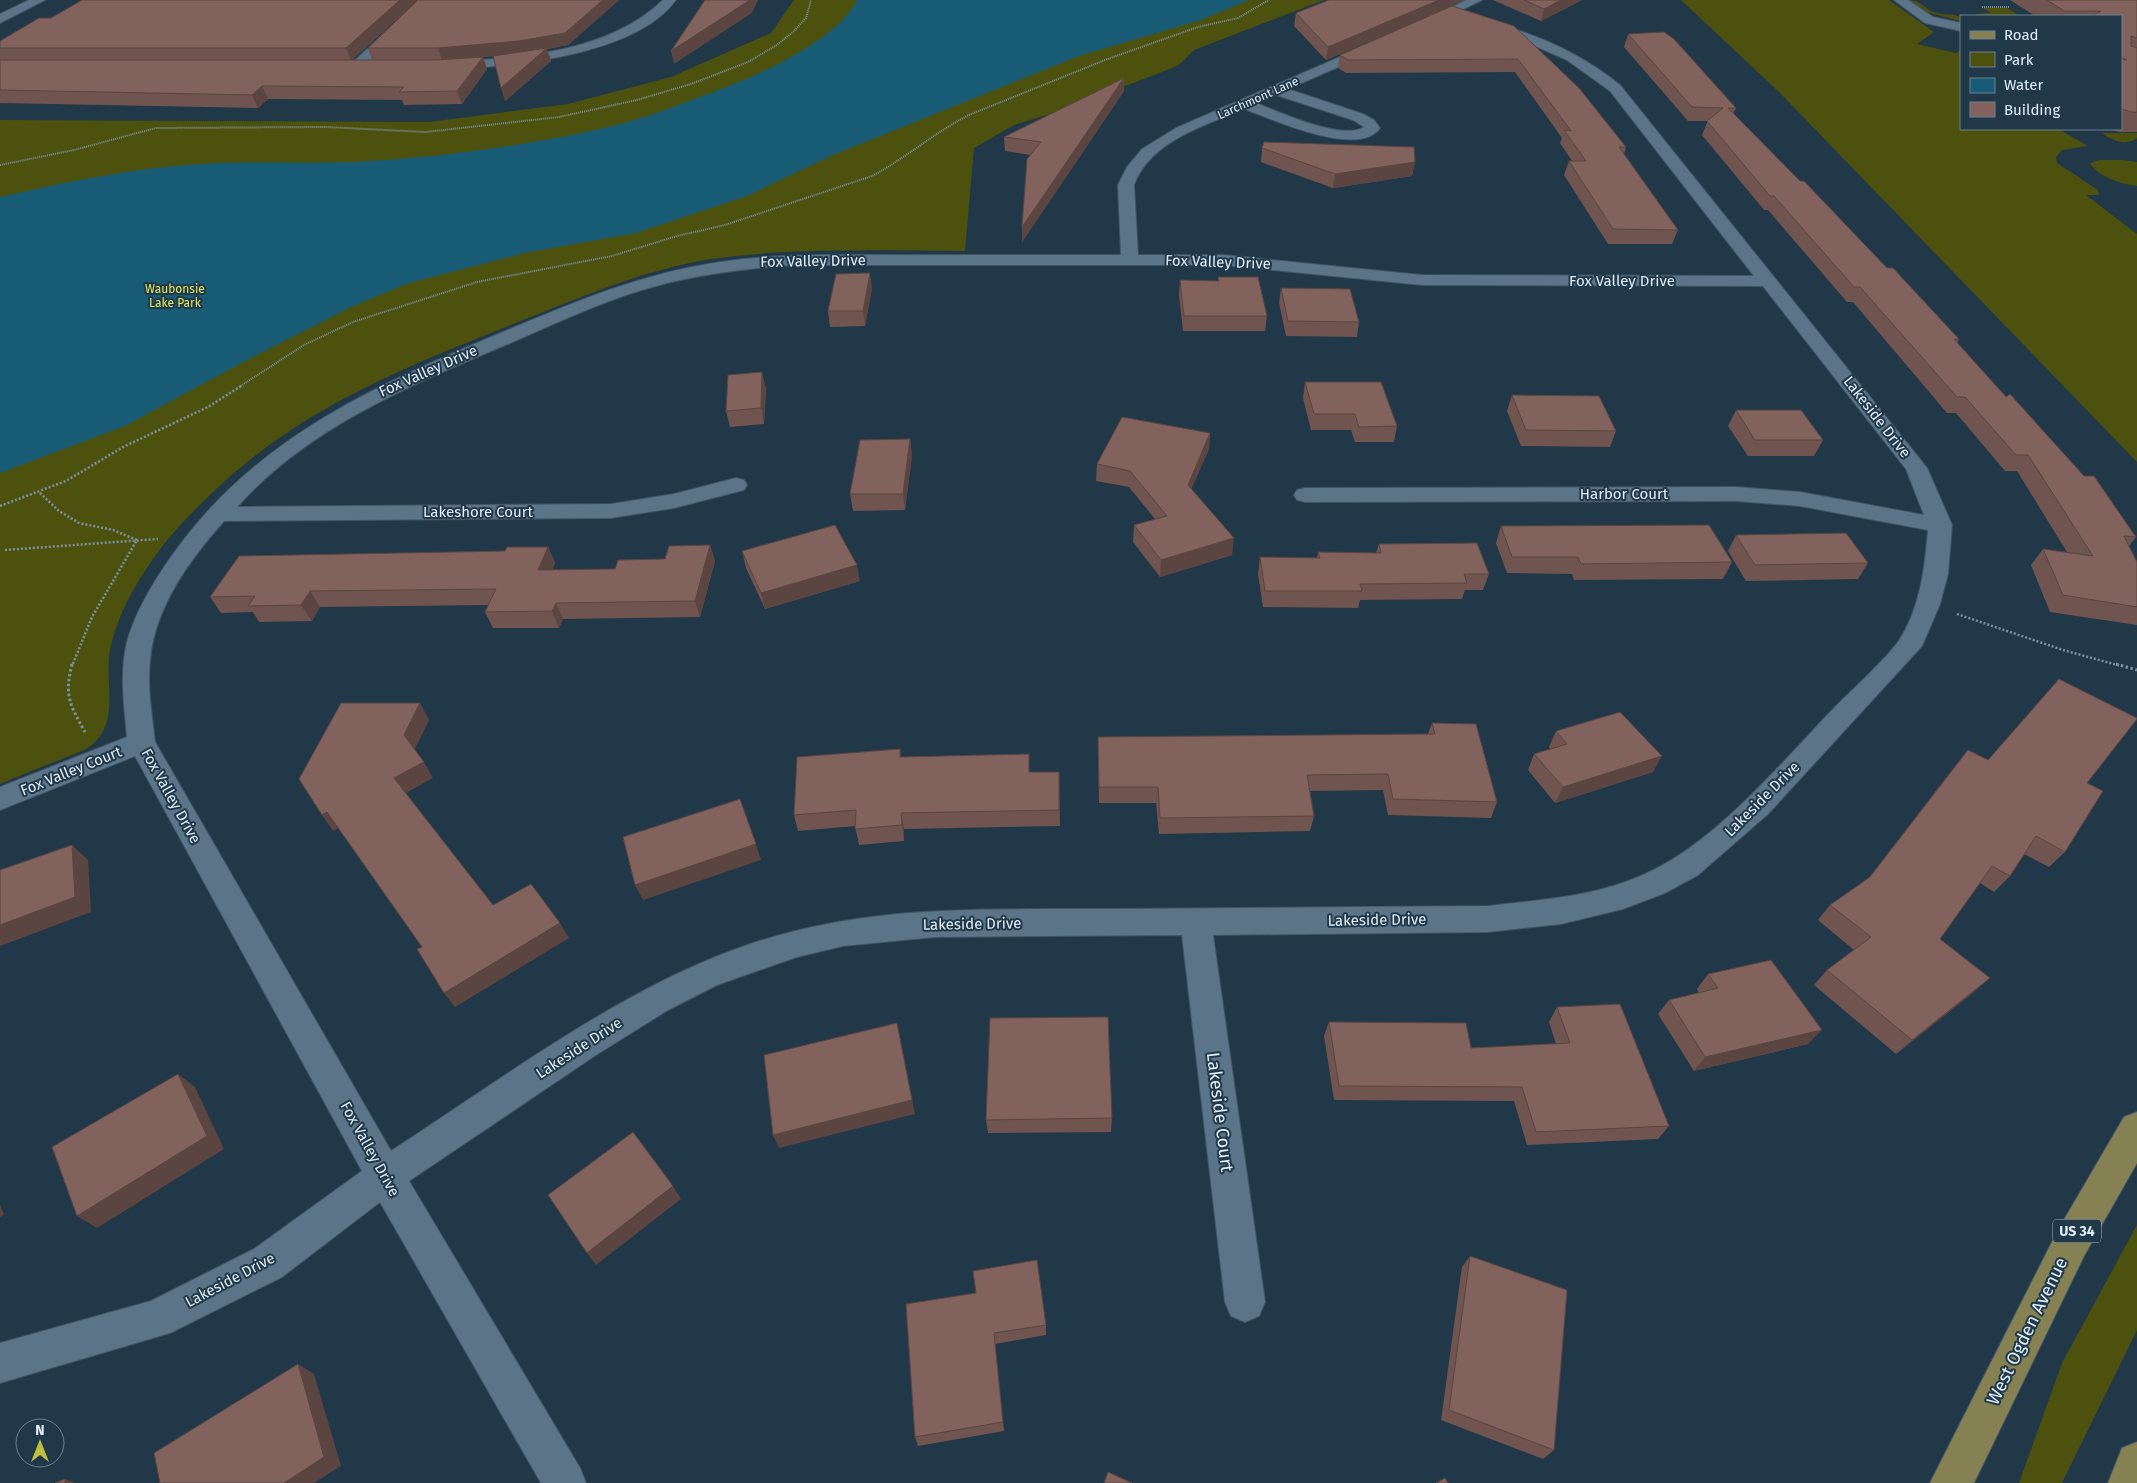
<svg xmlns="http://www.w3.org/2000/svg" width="2137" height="1483" viewBox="0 0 2137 1483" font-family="'Fira Sans',sans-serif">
	<rect width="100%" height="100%" fill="#213849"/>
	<g fill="#4d510e">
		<path d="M794,0H1324L1194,50L1180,64L1165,71L1062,110L1014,125L974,148L965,251C881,251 795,247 712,259C646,269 584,296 523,320C406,367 301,406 209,496C189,515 169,536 153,559C134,586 119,613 111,645C102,680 123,722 89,747C82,752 70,755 62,759C41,767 21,775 0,784V120L429,122L568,104L671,77L771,33Z"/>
		<path d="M1681,0H1889L1934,32L1917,44L1956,53L1961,49V129H2058L2088,146L2062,150L2056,157L2057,163L2098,190L2099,195H2086L2137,234V462L1779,92Z"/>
		<path d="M1908,0C1922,0 1925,10 1937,13C1946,16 1952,12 1961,18V21L1926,12Z"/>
		<path d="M1983,8H2007L2020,16H1979L1975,14L1991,13Z"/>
		<path d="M2102,133H2137V138C2125,147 2112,140 2102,133Z"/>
		<path d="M2099,160H2123L2137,162V186C2121,184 2098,177 2090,163Z"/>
		<path d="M2137,1225V1330L2062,1483H2019L2062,1363Z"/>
	</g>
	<path fill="#185b75" d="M857,0H1249L1201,20L1079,56L833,155L747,196L636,233L524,253L409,283L351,307L249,359L125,426L0,473V197C66,182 133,168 200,164C251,161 303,164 354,162C434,158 517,147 595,130C640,121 693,100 736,83C772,69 840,36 857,0Z"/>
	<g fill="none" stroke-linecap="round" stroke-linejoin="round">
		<g stroke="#405564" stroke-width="2">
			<g id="minor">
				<path d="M29,0H45L0,23V14Z"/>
				<path d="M420,0H433L361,70H351L349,67L351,64Z"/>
				<path d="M663,0H676C635,56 512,66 447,70L440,66L447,62C519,58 608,53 663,0Z"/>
				<path d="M1466,0H1482L1429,26L1425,27L1419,23Z"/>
				<path d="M1894,0H1908L1933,17L1961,23V31L1925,23Z"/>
				<path d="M1490,22C1537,34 1582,54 1620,85L1927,468L1952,525L1948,574L1940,604L1922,646L1768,814L1698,875L1665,893L1623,909L1561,924L1488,932L1213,935L1265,1302L1259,1316L1245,1322L1231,1316L1225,1302L1182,935L935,937L843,946L797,957L717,985L668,1010L596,1055L409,1181L580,1468L586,1483H541L380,1202L282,1277L170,1333L0,1383V1343L151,1301L254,1249L362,1171L135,756L0,810V787L127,737C124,704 119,670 128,638C139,603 160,571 182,542C265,433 381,383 503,332C577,301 640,274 720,262C779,253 839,255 899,255C973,255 1047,255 1121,255L1118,185L1127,167L1142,149L1176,128L1372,43L1377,44L1379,47L1377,50L1288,89L1363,114L1374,120L1380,128C1359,159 1272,119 1244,109C1204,126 1150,141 1134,185L1138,255H1224L1422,275L1754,276L1610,91L1567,60L1535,46L1485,29L1484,26ZM1276,95L1353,120L1364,127C1343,141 1279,112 1256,103ZM791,265H1224L1422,285L1763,286L1906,469L1924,515L1800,492L1736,487L1305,488L1297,490L1294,495L1297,500L1305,502L1736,501L1800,506L1928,530C1925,567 1920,610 1898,642C1883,662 1854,688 1835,707C1780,764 1716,843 1643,875C1594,897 1540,900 1488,906C1362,907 1236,908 1110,909C980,910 862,903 736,949C615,993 499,1081 391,1151L155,742C152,715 147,688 150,661C154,608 190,559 224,521L611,518L674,508L744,490L747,485L744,480L736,478L674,494L611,504L237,507C310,425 416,383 515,341C561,321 607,299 656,286C700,274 746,269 791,265Z"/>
			</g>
		</g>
		<g stroke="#405564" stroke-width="2">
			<g id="major">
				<path d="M2137,1112V1163L2084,1256L1974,1483H1930L2058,1230L2124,1117Z"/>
				<path d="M2137,1442V1483H2108L2122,1448Z"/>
			</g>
		</g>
		<g stroke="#7e919f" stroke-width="2" stroke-dasharray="1 1" stroke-linecap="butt">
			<path d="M1982,7H2009"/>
			<path d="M0,165L74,150L156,128L325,127L426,132L559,117L637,100L691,84L748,62L777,45L794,31L806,18L811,0"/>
			<path d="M239,387L304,345L353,322L477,282L612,256L677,236L725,225L872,176C906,158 935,132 969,115L1105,60L1198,27L1238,18L1269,0"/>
		</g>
		<g stroke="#7e919f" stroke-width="2.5" stroke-dasharray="2 2" stroke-linecap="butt">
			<path d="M40,493L59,511L79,523L113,530L137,540L92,617L72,666"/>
			<path d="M0,506L66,481L123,447L208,407L241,386"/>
			<path d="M5,550L158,539"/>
			<path d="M1957,614L2063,650L2121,666"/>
		</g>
		<g stroke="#7e919f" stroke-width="3" stroke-dasharray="2.5 2.5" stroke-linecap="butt">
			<path d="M72,664C64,696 70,705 85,732"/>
			<path d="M2116,664L2137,670"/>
		</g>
		<use href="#minor" fill="#5b7487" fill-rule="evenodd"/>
		<use href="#major" fill="#858153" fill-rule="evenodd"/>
	</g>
	<g fill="#6f544f">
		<path d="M418,0L352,60H372L368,48L418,0H619L568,45L547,49L551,61L505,101L494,56L483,57L487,69L462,104L404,105L402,100L268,99L258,108L0,103V41L51,18Z"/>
		<path d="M1493,0H1582L1541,21Z"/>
		<path d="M2010,0H2137V132H2120L2108,129H2121V16H2035Z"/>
		<path d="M1452,6L1514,26L1626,147L1624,154L1678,230L1672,244H1608L1564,175L1569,161H1572L1560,143L1562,138L1515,72L1346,73L1338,68L1340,55L1449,7L1326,60L1294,26L1296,13Z"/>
		<path d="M1628,34L1736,108L1733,114L1959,339L1957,343L2136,537L2129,546L2137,562V625L2050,612L2031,565L2043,549L2067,552L2017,471H2005L1956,413H1947L1853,302H1847L1768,210H1764L1702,135L1708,121H1688L1624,47Z"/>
		<path d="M1124,91L1022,242V227L1031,155L1005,151L1004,137Z"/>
		<path d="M1262,148L1415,162L1412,176L1333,188L1261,162Z"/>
		<path d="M1218,277L1267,316L1265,331H1183L1179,295L1180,280L1218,281Z"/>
		<path d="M872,288L865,326L830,327L828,311Z"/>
		<path d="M1281,288L1359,322L1357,337L1286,336L1279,303Z"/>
		<path d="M1305,382L1397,426L1394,442H1355L1351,430H1311L1303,398Z"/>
		<path d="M766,388L764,424L730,427L726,411Z"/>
		<path d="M1512,395L1616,431L1610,447L1521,446L1507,411Z"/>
		<path d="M1736,410L1823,440L1814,456H1748L1728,426Z"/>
		<path d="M1210,433L1209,449L1191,489L1232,555L1160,577L1133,542L1134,525L1155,519L1129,487L1096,481L1097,464Z"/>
		<path d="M910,439L912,455L905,510L853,511L850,494Z"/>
		<path d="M1501,526L1732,562L1723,579L1574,580L1572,574L1507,573L1496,543Z"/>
		<path d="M1736,535L1868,563L1858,579L1746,581L1728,551Z"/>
		<path d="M1379,544L1489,574L1483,590H1465L1462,599L1360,600L1358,608L1263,607L1258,574L1260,557L1317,558L1318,552L1376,553Z"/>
		<path d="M710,545L715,561L700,617L563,619L559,628H493L485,612L488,605L320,607L312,621L259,622L253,612L221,613L210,597L505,551L548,547L555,563L552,570L615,569L665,559Z"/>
		<path d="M742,551L860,581L765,609L746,568Z"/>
		<path d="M1432,723L1497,802L1491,818L1388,815L1383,790L1310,791L1314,816L1310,831L1159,834L1156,803H1099L1098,737L1428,734Z"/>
		<path d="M1556,731L1653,772L1555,803L1528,770L1534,754L1550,749L1549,747Z"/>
		<path d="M900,749L901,757L1030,772H1059L1060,826L904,829V841L859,845L855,826L798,831L794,815Z"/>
		<path d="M1968,750L1988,760L2087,783L2065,852L2049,867L2024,854L2010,876L1994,892L1980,883L1940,939L1974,992L1896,1054L1814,985L1827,970L1854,950L1818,920L1830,905L1868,879L1955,766Z"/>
		<path d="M1708,974L1808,1044L1694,1071L1658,1014L1669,1000L1699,993L1697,989Z"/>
		<path d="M1557,1007L1669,1126L1658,1139L1527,1145L1514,1101L1334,1100L1324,1036L1329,1022L1471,1048L1556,1044L1549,1022Z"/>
		<path d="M1112,1118L1111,1132L988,1133L986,1120Z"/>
		<path d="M1470,1256L1554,1450L1543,1459L1441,1420L1462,1267Z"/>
		<path d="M906,1304L1046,1325V1335L995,1344L1004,1431L918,1446L915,1437Z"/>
	</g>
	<g fill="#5a4540">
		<path d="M400,0H418L351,61L346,48Z"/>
		<path d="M603,0H619L568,45L547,49L551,61L505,101L501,88L523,54L483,57L487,69L462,104L457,91L442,60L438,48Z"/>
		<path d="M750,0H758L752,13L674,64L671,51Z"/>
		<path d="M1439,0H1465L1326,60L1328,47Z"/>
		<path d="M1561,0H1582L1541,21L1544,9Z"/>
		<path d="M1124,78V91L1022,242V227Z"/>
		<path d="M262,86L268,99L258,108L252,95Z"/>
		<path d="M1415,162L1412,176L1333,188L1335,174Z"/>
		<path d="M870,273L872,288L865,326L863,311Z"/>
		<path d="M762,372L766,388L764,424L761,408Z"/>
		<path d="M1210,433L1209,449L1186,501L1188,485Z"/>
		<path d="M910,439L912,455L905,510L903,494Z"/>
		<path d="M1234,538L1232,555L1160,577L1161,560Z"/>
		<path d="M710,545L715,561L700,617L695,601Z"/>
		<path d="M548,547L555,563L545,586L538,570Z"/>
		<path d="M857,565L860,581L765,609L761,593Z"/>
		<path d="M310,591L320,607L312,621L301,605Z"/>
		<path d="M556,603L563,619L559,628L552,611Z"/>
		<path d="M420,703L429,720L414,751L404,735Z"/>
		<path d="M1662,756L1653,772L1555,803L1563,787Z"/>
		<path d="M424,762L433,778L404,794L394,778Z"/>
		<path d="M327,812L339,828L333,831L322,815Z"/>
		<path d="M901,813L904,829V841L902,825Z"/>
		<path d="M756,844L761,860L643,900L635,885Z"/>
		<path d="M72,845L88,860L91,912L0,946V925Z"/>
		<path d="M560,923L569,938L455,1007L444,993Z"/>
		<path d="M1990,978L1974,992L1896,1054L1912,1040Z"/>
		<path d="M897,1023L915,1114L779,1148L773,1135Z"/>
		<path d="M1822,1030L1808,1044L1694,1071L1705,1057Z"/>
		<path d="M178,1074L195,1087L224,1149L97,1228L77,1216Z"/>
		<path d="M673,1186L681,1199L596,1265L587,1253Z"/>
		<path d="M0,1204L4,1215L0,1217Z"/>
		<path d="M298,1364L314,1374L341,1466L314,1483H284Z"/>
		<path d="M65,1479L76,1483H65Z"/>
	</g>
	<g fill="#81625c" stroke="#5a4540">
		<path d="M82,0H400L346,48H0V41L39,18H51Z"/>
		<path d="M418,0H603L565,33L519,41L438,48H368Z"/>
		<path d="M705,0H750L671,51Z"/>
		<path d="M1329,0H1439L1328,47L1296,13Z"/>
		<path d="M1524,0H1561L1544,9Z"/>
		<path d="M2047,0H2137V38L2131,36V46L2137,48V112H2132L2121,109V59L2127,60L2121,57V16H2092L2101,11H2064Z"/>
		<path d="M1452,6L1514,26L1579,88L1626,147H1619L1678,230L1613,229L1569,161H1586L1564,130L1571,131L1518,59L1348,60L1340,55Z"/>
		<path d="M1664,32L1674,39L1736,108H1728L1800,181H1804L1887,268H1893L1959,339H1954L2006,397L2010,394L2084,476H2094L2136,537L2124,536L2137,562V607L2063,595L2043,549L2093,556L2028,455H2016L1965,397H1957L1860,287H1854L1774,196H1770L1707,121L1723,108L1692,107L1628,34Z"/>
		<path d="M547,48L501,88L493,56Z"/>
		<path d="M483,57L457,91L399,92L404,87L262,86L252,95L0,90V60H436Z"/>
		<path d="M1124,78L1022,227L1027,159L1041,142L1004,137Z"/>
		<path d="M1264,142L1414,147L1415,162L1335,174L1262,148Z"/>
		<path d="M870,273L863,311H828L836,274Z"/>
		<path d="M1218,277H1258L1267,316H1184L1180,280L1219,281Z"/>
		<path d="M1281,288L1350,289L1359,322L1288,321Z"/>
		<path d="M762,372L761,408L726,411L728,375Z"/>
		<path d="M1305,382H1381L1397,426L1359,427L1355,414H1314Z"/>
		<path d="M1512,395L1599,396L1616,431L1526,430Z"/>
		<path d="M1736,410H1801L1823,440H1755Z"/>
		<path d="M1122,417L1210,433L1188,485L1234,538L1161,560L1134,525L1167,516L1130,471L1097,464Z"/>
		<path d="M910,439L903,494H850L860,440Z"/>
		<path d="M835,525L857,565L761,593L742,551Z"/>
		<path d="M1709,525L1732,562L1581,564L1578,557H1512L1501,526Z"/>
		<path d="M1846,533L1868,563L1755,565L1736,535Z"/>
		<path d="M1477,543L1489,574H1464L1467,583L1360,584L1362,591H1265L1260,557L1320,558L1318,552L1381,553L1379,544Z"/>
		<path d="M710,545L695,601L556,603L552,611L485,612L496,589L310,591L301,605L248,606L255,596L210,597L239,556L505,551L507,547H548L538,570L615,569L618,560L665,559L669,546Z"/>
		<path d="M2059,679L2137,718V719L2087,783L2103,791L2065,852L2036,836L2010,876L1992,866L1940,939L1990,978L1912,1040L1827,970L1871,937L1830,905L1870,877L1968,750L1988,760Z"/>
		<path d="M341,703H420L404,735L424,762L394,778L493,905L531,884L560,923L444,993L417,949L422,947L327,812L322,815L299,779Z"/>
		<path d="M1620,712L1662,756L1563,787L1534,754L1567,744L1556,731Z"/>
		<path d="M1432,723L1476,724L1497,802L1393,799L1388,774L1307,775L1314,816L1160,818L1158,787H1099L1098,737L1435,734Z"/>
		<path d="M900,749V757L1029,754V772H1059V810L901,813L902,825L855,829L856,810L794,815L797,757Z"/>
		<path d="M740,799L756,844L635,885L623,837Z"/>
		<path d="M72,845L75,897L0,925V870Z"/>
		<path d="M1771,960L1822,1030L1705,1057L1669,1000L1718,988L1708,974Z"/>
		<path d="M1620,1004L1669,1126L1536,1132L1522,1087L1339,1086L1329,1022L1466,1023L1471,1048L1570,1043L1557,1007Z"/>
		<path d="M1108,1017L1112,1118L986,1120L990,1018Z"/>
		<path d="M897,1023L912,1100L773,1135L764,1055Z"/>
		<path d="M178,1074L207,1136L77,1216L52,1147Z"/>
		<path d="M633,1132L673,1186L587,1253L548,1195Z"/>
		<path d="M1470,1256L1567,1290L1554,1450L1449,1410Z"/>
		<path d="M1037,1260L1046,1325L994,1333L1003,1422L915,1437L906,1304L976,1293L973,1271Z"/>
		<path d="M298,1364L324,1457L284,1483H160L154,1453Z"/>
		<path d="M1108,1472L1132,1483H1104Z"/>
		<path d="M1445,1478L1448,1483H1436Z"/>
		<path d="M65,1479V1483H55Z"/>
	</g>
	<g text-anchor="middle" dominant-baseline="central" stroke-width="4" stroke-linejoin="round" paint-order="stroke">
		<g font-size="12" fill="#e0eef9" stroke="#213849">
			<text transform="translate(1258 98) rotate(-24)">Larchmont Lane</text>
		</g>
		<g font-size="12" fill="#dfe961" stroke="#213849">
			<text x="175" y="289">Waubonsie<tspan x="175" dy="14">Lake Park</tspan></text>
		</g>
		<rect fill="#213849" stroke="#a7b7c4" stroke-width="1" x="2053" y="1219.5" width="48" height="23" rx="4"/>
		<g font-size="14" font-weight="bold" fill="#e0eef9">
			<text x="2077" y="1231">US 34</text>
		</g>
		<g font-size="15" fill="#e0eef9" stroke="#213849">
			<text transform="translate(813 261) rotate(-1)">Fox Valley Drive</text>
			<text transform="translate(1218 262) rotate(2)">Fox Valley Drive</text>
			<text x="1622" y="281">Fox Valley Drive</text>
			<text transform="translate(428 371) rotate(-24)">Fox Valley Drive</text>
			<text transform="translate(1877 417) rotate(52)">Lakeside Drive</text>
			<text x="1624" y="494">Harbor Court</text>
			<text x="478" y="512">Lakeshore Court</text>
			<text transform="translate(71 771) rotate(-22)">Fox Valley Court</text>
			<text transform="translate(171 796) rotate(61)">Fox Valley Drive</text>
			<text transform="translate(1762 799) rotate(-45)">Lakeside Drive</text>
			<text transform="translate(1377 920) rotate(-1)">Lakeside Drive</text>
			<text transform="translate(972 924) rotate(-1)">Lakeside Drive</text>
			<text transform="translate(579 1048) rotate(-33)">Lakeside Drive</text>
			<text transform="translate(370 1149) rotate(61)">Fox Valley Drive</text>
			<text transform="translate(230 1280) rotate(-28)">Lakeside Drive</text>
		</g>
		<g font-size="18" fill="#e0eef9" stroke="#213849">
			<text transform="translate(1220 1112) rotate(83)">Lakeside Court</text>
			<text transform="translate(2027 1331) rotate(-64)">West Ogden Avenue</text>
		</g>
	</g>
	<rect x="1960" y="15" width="162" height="115" fill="#213849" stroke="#6d818f"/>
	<rect x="1970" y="31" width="25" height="8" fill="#858153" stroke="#6d818f"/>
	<text x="2004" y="40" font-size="15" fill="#e0eef9">Road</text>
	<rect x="1970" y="52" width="25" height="15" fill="#4d510e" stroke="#6d818f"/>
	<text x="2004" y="65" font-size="15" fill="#e0eef9">Park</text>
	<rect x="1970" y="78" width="25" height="15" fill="#185b75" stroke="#6d818f"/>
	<text x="2004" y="90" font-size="15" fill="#e0eef9">Water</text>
	<rect x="1970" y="102" width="25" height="15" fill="#81625c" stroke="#6d818f"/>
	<text x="2004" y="115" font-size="15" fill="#e0eef9">Building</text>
	<g transform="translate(40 1443)"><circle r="24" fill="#213849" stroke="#6d818f"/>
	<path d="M0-4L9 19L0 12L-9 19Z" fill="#c3bd3e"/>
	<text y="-8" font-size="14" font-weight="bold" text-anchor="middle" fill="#e0eef9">N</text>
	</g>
</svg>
